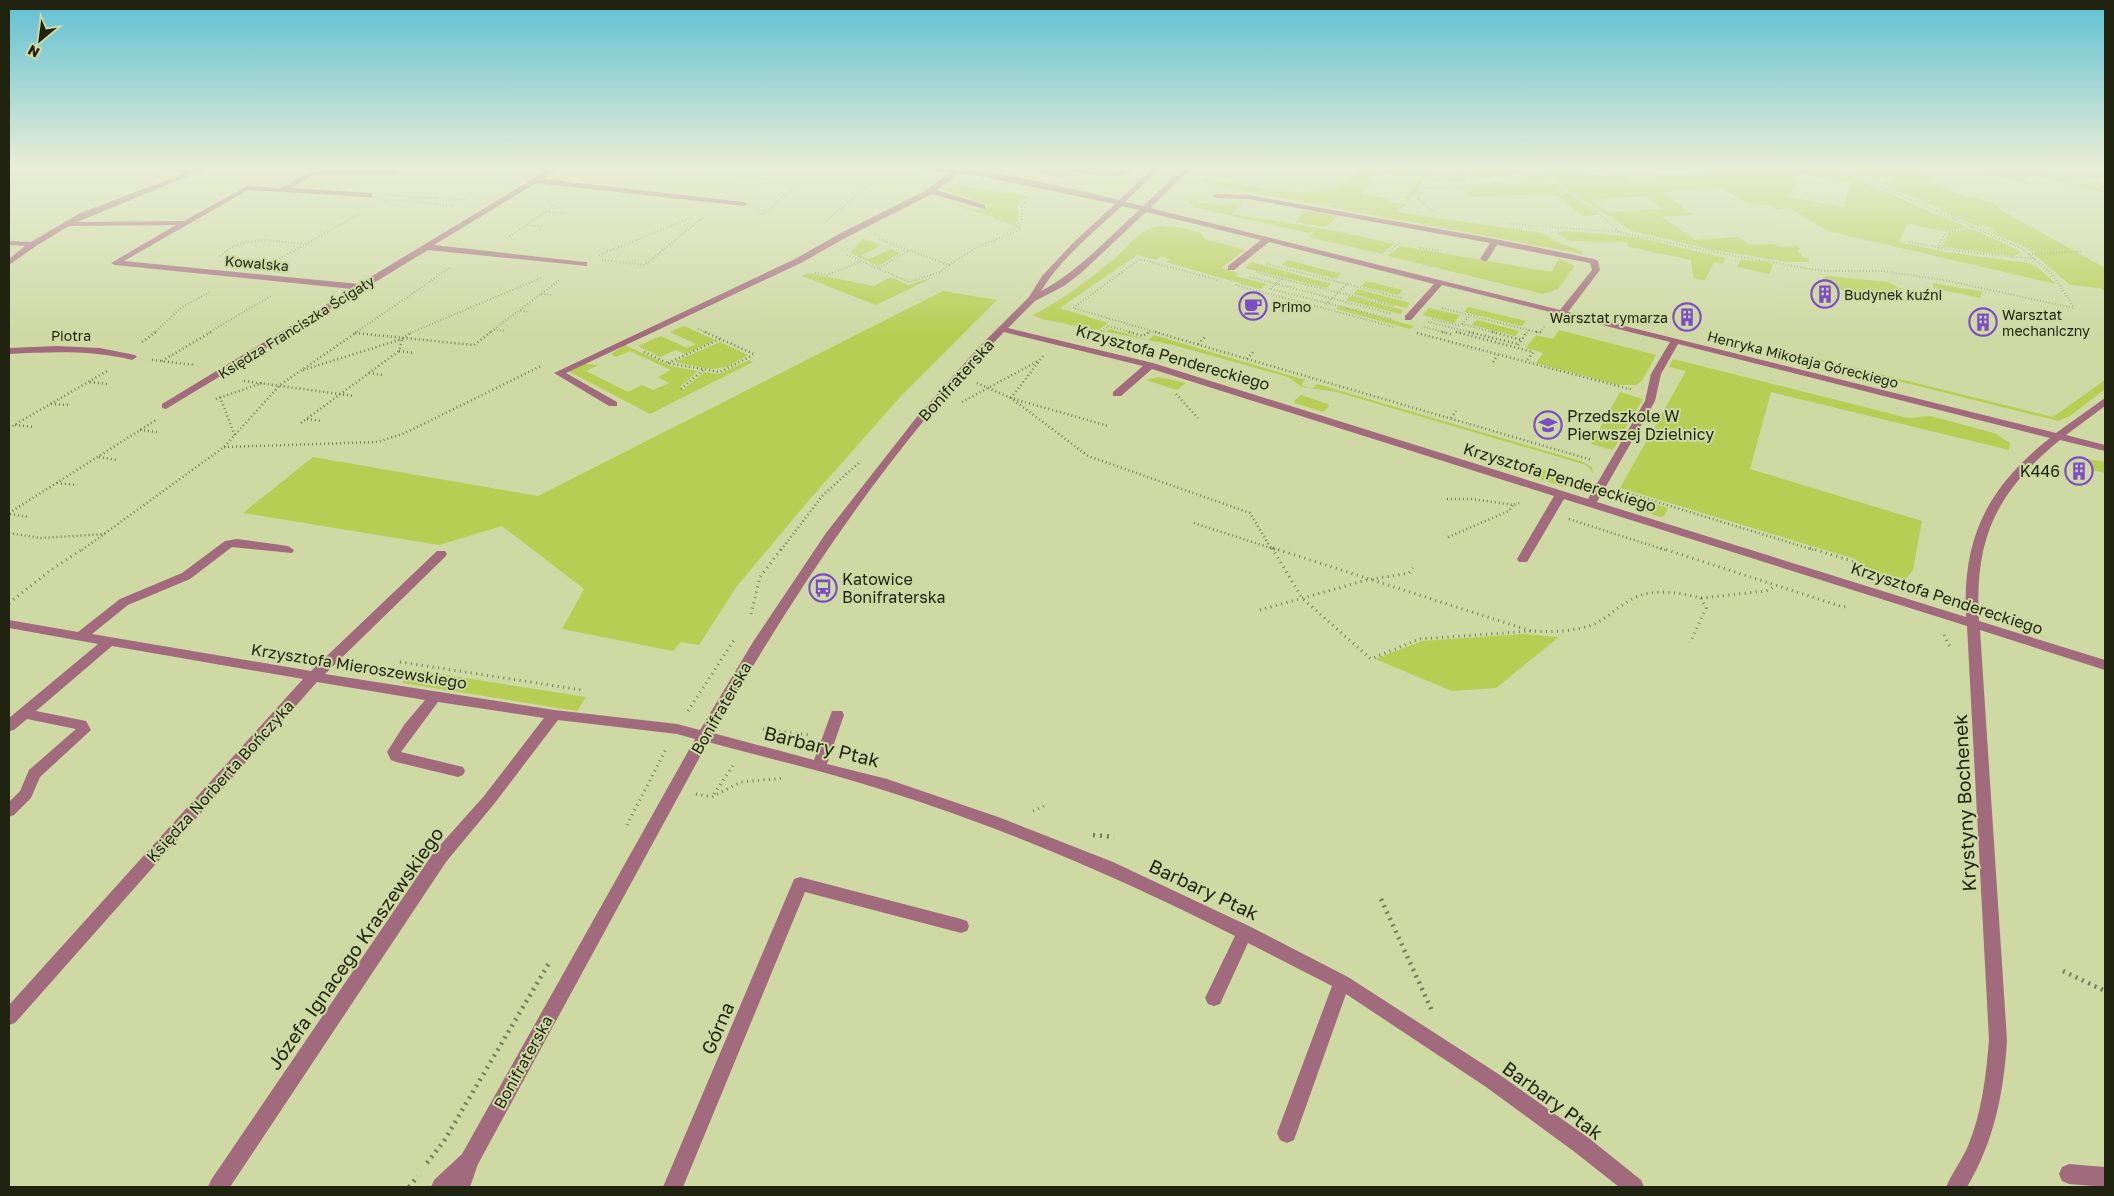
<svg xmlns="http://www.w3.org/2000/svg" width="2114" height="1196" viewBox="0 0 2114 1196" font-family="'Golos Text',sans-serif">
	<rect width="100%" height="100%" fill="#ced9a4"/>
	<g fill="#b8cd53" fill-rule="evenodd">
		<path d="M992,166H1070L1064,171L1071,174L1064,178Z"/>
		<path d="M1362,166H1391L1470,181L1448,184L1425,179L1405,206L1396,212L1542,233L1559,243L1582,251V254L1198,182L1204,178C1242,184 1305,202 1342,184C1350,180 1356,173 1362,166ZM1381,172L1403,177L1405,175L1421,178L1404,199L1408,200L1404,205L1388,202L1390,199L1361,194Z"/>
		<path d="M1407,166H1471L1464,176Z"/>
		<path d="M1477,166H1532V168L1529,172L1523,173L1481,179L1469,177Z"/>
		<path d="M1703,166H1825L1967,227L1942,231L1910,224L1907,225L1899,242L1945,252L2028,263L2037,267L2056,284L1828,231L1790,208L1776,209L1770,205L1746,203L1722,188L1663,192L1692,215L1662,217L1695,240L1738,237L1750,245L1774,244L1779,247L1797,246L1801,249L1798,251L1803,257L1809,259V262H1788L1713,250L1632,231L1543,174L1550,168L1620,177L1621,172L1631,179H1658L1652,175L1711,172ZM1796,173L1851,183L1844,207L1788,197L1798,175ZM1646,196L1663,209L1608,212L1591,200Z"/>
		<path d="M1831,166H1929L1917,173L1955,193L1994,203L2004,212L2105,268V291L2100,288L2070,285L2027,248L1980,228L1996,231L1987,226H1976L1939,210L1942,209L1884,186L1885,183L1892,182L1887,178L1862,177Z"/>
		<path d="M1959,166C2010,166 2056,178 2105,190V193L2031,175L2021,182Z"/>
		<path d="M2011,166H2031L2105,184V187Z"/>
		<path d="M1536,177H1543L1600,215L1582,216L1560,197L1550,194L1480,197L1469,196L1460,188Z"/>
		<path d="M956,185L1028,196L1018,205V221L1014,224L941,200L977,210L988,205L943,189Z"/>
		<path d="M1188,201L1217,205L1242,202L1232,214L1336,231L1394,244L1382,254L1309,237L1315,231L1308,233L1194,207Z"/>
		<path d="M1303,211L1333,215L1337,216L1326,227L1296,222Z"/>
		<path d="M1158,226L1177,227L1200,232L1205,239L1245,250L1221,268L1238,273L1235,276L1267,284L1260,289L1166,262L1170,259L1161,256L1156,260L1137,255L1060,308L1108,323L1098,330L1104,333L1110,329L1148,340L1154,335L1305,380L1301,385L1312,389L1317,384L1581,461L1592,467L1593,473L1586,465L1337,392L1302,387L1288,377L1173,345L1042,319L1033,315C1061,301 1088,280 1113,260C1128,248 1138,230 1158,226Z"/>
		<path d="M1972,229L2016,249L2021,253L2014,256L1942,247L1949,232Z"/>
		<path d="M1563,231L1636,237L1725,258L1723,264L1714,262L1705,280L1695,279L1693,276L1691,260L1629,247L1626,242L1570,241L1556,233Z"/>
		<path d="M863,239L881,245L861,256L869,259L891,249L900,253L878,266L850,253Z"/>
		<path d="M1400,246L1552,272L1559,258L1575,266L1558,289L1543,294L1388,256Z"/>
		<path d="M1288,260L1341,274L1336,279L1282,265Z"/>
		<path d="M1741,260L1767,262L1773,265L1769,274L1737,267Z"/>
		<path d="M1251,262L1331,284L1326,288L1245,268Z"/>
		<path d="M808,273L874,286L891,277L908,285L934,277L876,305L802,276Z"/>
		<path d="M1828,276L1888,282L1903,290L1898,302L1819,285L1823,277Z"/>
		<path d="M1366,281L1403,290L1398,295L1361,286Z"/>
		<path d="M1933,283L1979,291L1982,292L1980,298L1933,288Z"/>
		<path d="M1358,289L1410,303L1406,308L1353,294Z"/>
		<path d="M943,291L997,300L901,396L810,499L737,586L699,645L681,642L673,651L562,629L584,589L502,526L439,545L243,513L313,457L538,496Z"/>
		<path d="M1350,296L1403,310L1400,314L1346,300Z"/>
		<path d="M1340,306L1414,326L1410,329L1336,309Z"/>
		<path d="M1468,307L1526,321L1522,326L1464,312Z"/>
		<path d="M1429,308L1460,315L1454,323L1423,315Z"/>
		<path d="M1476,320H1477L1519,331L1515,336L1472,325Z"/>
		<path d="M684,326L715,340L685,354L676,350L660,357L638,346L661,336L687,348L696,344L670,332Z"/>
		<path d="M1559,330L1656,355L1642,381L1636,385H1618L1536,363L1543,353L1526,348L1536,335L1553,339Z"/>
		<path d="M720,342L748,355L727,367L711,369L674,362Z"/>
		<path d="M625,345L670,366L698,371L680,387L683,390L704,372L719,374L749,360L753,362L650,414L568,371L585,364L598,365L586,371L628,392L642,385L653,390L669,383L658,377L671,370L630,351L616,357L611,354Z"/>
		<path d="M1799,354L2053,417L2105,380V389L2070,416L2058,421L1798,356Z"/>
		<path d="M1673,359L1908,418L1930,416L1994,433L2010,443L2009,450L1771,392L1750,469L1922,521L1913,570L1900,586L1879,578L1855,559L1620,488L1686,371L1669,367Z"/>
		<path d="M1158,377L1186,383L1177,390L1146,380Z"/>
		<path d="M1620,392L1643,399L1613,450L1591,444Z"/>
		<path d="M1301,395L1328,404L1329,406L1323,412L1295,403L1294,401Z"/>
		<path d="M2076,457L2105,462V473L2081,467L2068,459Z"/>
		<path d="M1532,466L1587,483L1583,487H1564L1527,475Z"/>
		<path d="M1617,492L1668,508L1664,516L1660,517L1632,507L1617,497Z"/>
		<path d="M1524,634L1559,637L1496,688L1452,691L1375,659L1422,641Z"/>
		<path d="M414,670L586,697L577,711L402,683Z"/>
	</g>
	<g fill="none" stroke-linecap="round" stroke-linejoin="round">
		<g stroke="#767d59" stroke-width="2" stroke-dasharray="0.5 2.5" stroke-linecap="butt">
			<path d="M629,166L799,182"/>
			<path d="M1400,166L1480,181"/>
			<path d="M1562,166L1613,172L1619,170L1620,166"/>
			<path d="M1828,166L1875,184L2021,248L2052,274L2074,307"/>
			<path d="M1956,166L2029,184"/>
			<path d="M2001,166L2105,188"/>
			<path d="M1536,171L1594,209L1619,232"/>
			<path d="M1465,178L1474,166"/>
			<path d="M386,195L467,200"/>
			<path d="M384,202L392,200L455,206"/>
			<path d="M1433,211L1417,198L1425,188C1462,186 1509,187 1541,166"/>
			<path d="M546,212L562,213"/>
			<path d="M758,213L764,214L817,166"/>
			<path d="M824,223L886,170L891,171"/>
			<path d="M1510,224L1619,232L1734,256L1823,271H1882L1944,280L2074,308"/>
			<path d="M526,225L543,227"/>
			<path d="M1016,225L1022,222V205L1026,201"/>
			<path d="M507,238L560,202"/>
			<path d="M879,239L949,265L979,246L1020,230V227L995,219"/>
			<path d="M1909,242L1958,251L2036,259"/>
			<path d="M1420,248L1441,251"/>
			<path d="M1938,248L1946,232L1973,227"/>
			<path d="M1390,251L1400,242"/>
			<path d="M2029,254L2083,251"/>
			<path d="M599,255L693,217"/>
			<path d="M847,255L909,282L940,272L949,265"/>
			<path d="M220,256C244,234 273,241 303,244"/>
			<path d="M277,260L361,213"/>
			<path d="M602,260L645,265L703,217"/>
			<path d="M1267,264L1402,298"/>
			<path d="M879,268L910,250"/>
			<path d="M1256,272L1282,279L1270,289"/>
			<path d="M815,273L827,275L863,261"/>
			<path d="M1250,277L1392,314"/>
			<path d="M1282,279L1395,306"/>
			<path d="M1236,285L1394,327"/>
			<path d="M1271,289L1391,319"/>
			<path d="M541,294L551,295"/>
			<path d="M1252,297L1259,291"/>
			<path d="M1326,304L1348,283"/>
			<path d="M1442,308L1540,333L1544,327"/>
			<path d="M1300,310L1307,304"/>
			<path d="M520,311L529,312"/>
			<path d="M1432,319L1461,326"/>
			<path d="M1428,322L1474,333"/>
			<path d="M1462,324L1497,333"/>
			<path d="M1462,324L1470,315"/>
			<path d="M1424,327L1447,333"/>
			<path d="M698,329L708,333"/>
			<path d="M494,330L505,331"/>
			<path d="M1456,332L1461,333"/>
			<path d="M154,333L181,308L211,291"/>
			<path d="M208,333L271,296"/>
			<path d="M355,333H358"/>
			<path d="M355,333L451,267"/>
			<path d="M410,333L541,278"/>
			<path d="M489,333L561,279"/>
			<path d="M1099,333L1108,326L1134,333"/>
			<path d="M1147,333L1151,331"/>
			<path d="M1159,333L1073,308L1140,259L1218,280"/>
			<path d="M1527,333L1529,330"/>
		</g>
		<g stroke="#767d59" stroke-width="2.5" stroke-dasharray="1 3" stroke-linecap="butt">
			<path d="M705,332L754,354"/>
			<path d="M1129,332L1143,336L1149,332"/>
			<path d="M1155,332L1592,460"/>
			<path d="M1442,332L1453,335"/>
			<path d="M1456,332L1533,352L1526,362"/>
			<path d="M1469,332L1518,344"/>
			<path d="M1492,332L1522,340"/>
			<path d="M1536,332H1541"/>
			<path d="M355,333L474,345L491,332"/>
			<path d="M1417,333L1633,390"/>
			<path d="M1098,334L1100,332"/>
			<path d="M142,342L156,332"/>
			<path d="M1198,344L1205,337"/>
			<path d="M1518,345L1527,332"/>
			<path d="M399,351L413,353"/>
			<path d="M644,352L667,363L720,372L753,355"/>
			<path d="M1043,356L1011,398L1088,456L1250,513L1272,550"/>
			<path d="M1247,359L1254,351"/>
			<path d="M152,360L195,365"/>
			<path d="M162,361L211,332"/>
			<path d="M1493,362L1498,355"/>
			<path d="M668,363L720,339"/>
			<path d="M303,370L402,339L412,332"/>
			<path d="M369,373L382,375"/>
			<path d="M244,381L354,396"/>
			<path d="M90,382L107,384"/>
			<path d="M977,383L1011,398L1108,426"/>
			<path d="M681,389L703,370"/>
			<path d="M1176,394L1198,418"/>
			<path d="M220,397L235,436"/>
			<path d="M216,399L262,383"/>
			<path d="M962,402L1038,361"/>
			<path d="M51,404L70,405"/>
			<path d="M1451,418L1456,411"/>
			<path d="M307,419L321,421"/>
			<path d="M301,423L399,351L402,340"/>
			<path d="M15,425L34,427"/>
			<path d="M9,428L107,371"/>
			<path d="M140,430L157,432"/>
			<path d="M224,447L378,442L405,433L541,366"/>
			<path d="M99,457L116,460"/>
			<path d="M57,483L77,485"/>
			<path d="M1621,491L1814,550"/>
			<path d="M1447,499H1473L1513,505L1519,503"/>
			<path d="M9,513L156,420"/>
			<path d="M10,514L29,517"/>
			<path d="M1569,519L1665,550"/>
			<path d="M1194,523L1277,550"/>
			<path d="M9,533L41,538L105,534"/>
			<path d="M1448,537L1509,511L1513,505"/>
			<path d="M82,550L224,447L280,385L357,332"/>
			<path d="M781,550L823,495L861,461"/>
		</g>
		<g stroke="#767d59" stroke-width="3" stroke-dasharray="1 4.5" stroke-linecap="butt">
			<path d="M1272,548L1302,598L1371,659L1419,639L1531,631"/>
			<path d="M1273,548L1531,631C1551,632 1572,632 1592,625C1605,620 1615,609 1627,602C1649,587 1677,592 1701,598L1706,608L1690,643"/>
			<path d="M1661,548L1843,607L1849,606"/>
			<path d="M1810,548L1855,562"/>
			<path d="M1701,598L1766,591L1776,586"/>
			<path d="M9,603L51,570L84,548"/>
			<path d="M1260,610L1367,580L1409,573L1413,568"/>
			<path d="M751,614L760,577L782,548"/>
			<path d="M1944,635L1951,649"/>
			<path d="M400,662L582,690"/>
			<path d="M688,711L734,640"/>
			<path d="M763,729L809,735"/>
			<path d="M696,794L712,797L741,782L785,778"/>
			<path d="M714,794L734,764"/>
			<path d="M1033,811L1044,806"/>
			<path d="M627,825L666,749"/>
		</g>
		<g stroke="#767d59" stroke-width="4.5" stroke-dasharray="2 5" stroke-linecap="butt">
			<path d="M1093,835L1114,837"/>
			<path d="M1381,899L1433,1013"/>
			<path d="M2063,971L2105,991"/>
			<path d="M427,1163L444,1141L549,963"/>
			<path d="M409,1187L418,1176"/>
		</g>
		<g fill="#a26b7d" fill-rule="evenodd">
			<path d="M152,166H170L193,170L203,166H213L77,222L184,221L247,186L280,188L316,170H397V174H317L290,188L372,193V197H369L248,190L124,261L359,284L554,166H562L542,179L744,202L748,204L744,206L536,183L434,245L584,262H587V266L428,250L166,409L162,408V404L352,289L115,265L111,263L176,225L69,226L36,246L9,265V259L25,246L9,245V241L31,242L78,214L186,173Z"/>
			<path d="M904,166C976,166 1049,183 1119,200L1155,166H1162L1125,202L1143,206L1187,166H1194L1150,208L1560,310L1592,270L1590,263L1497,245L1487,261H1484L1480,259L1490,243L1248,199L1216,198L1212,196L1216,194L1248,195L1495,239L1594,259L1598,261L1600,270L1568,312L2056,433L2105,398V406L2066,435L2105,445V451L2060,440C1996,492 1974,539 1979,621L2105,660V670L1980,630L2007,1040C2004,1092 1994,1142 1967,1187H1946C1952,1173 1962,1160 1968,1146C1982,1112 1986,1076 1989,1040L1967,626L1564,499L1527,562H1519L1517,559L1554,496L1152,369L1121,396H1113V392L1143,366L1004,332C887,450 796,591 713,733L814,760L832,711H842L844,715L827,764L887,779L1001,818L1113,862L1251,927L1348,977L1500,1075L1590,1139L1641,1180L1644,1187H1619L1576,1153L1486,1087L1346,994L1294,1140L1287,1143L1280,1140L1277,1133L1332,986L1248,943L1220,1004L1214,1006L1208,1004L1205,998L1235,936C1122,879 1007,829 886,791C828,772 767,758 708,742L478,1164L470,1187H431L434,1180L462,1154L695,739L677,734L558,720L494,804L446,862L230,1187H208L211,1180L434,852L484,796L544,718L438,702L401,752L463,767L465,771L463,775L458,777L396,762L391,760L387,752L404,725L425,700L317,682L15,1023L9,1025V1005L303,679L112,646L36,711L86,721L91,730L40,777L31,798L14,815L9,817V802L20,791L29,770L76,729L27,719L14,730L9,731V718L98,644L9,628V620L78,632L120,599L182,573L225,541L237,539L288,546L294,550L292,553L232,547L190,579L128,605L92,634L311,671L437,551H445L447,554L445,557L325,674L554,710L677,724L700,730L753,642L826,533L916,418L978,348L1029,297L1042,276L1074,242L1115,204L980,176L957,174L937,190L985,205V209L932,194L847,237L801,263L566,373L617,402V406H609L554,373L795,259L841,233L925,191L950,173ZM1122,206L1139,210C1108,238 1079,271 1041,291C1061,258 1094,232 1122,206ZM1146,212L1261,240L1228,266V270H1234L1269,242L1434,284L1405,316V320H1411L1442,285L1670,342L1651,374L1645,401L1588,499L1153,363L1008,328L1035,301L1064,286L1081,273ZM1678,344L2050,438C1988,487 1962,537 1966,617L1597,502L1655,401L1661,374Z"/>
			<path d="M1042,166L1121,172L1128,166H1135L1123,176L1084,174Z"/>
			<path d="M56,346L100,348L135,355L137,357L132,360C90,350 51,352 9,354V348Z"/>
			<path d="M800,877L961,919L967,921L969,926L967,931L961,933L805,892L683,1187H663L792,884L794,879Z"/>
			<path d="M2069,1164L2105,1167V1187L2069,1184L2062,1181L2059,1174L2062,1167Z"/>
		</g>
	</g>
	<linearGradient id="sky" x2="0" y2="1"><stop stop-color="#5fc0d4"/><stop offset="0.5" stop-color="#e9eed6"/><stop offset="1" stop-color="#e9eed6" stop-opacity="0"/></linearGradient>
	<rect width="2114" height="334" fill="url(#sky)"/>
	<defs>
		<g id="building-ring" transform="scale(1.4375)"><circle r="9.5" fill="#ced9a4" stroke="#7c4dc6" stroke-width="1.5"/><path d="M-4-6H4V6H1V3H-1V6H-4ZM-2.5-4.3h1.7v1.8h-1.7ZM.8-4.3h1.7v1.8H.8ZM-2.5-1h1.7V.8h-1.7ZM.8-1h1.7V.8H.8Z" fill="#7c4dc6"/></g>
		<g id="cafe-ring" transform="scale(1.4375)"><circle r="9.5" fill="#ced9a4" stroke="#7c4dc6" stroke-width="1.5"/><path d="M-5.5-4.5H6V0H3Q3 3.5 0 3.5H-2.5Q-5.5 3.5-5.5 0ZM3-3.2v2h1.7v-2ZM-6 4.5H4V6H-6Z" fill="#7c4dc6"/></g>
		<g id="school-ring" transform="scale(1.4375)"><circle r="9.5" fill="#ced9a4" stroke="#7c4dc6" stroke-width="1.5"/><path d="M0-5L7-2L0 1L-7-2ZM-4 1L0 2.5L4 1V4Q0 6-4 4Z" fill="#7c4dc6"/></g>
		<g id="bus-ring" transform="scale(1.4375)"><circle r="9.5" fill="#ced9a4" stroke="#7c4dc6" stroke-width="1.5"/><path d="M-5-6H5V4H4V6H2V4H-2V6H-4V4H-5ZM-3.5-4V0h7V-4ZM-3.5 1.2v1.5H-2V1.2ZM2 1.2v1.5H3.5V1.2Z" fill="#7c4dc6"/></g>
	</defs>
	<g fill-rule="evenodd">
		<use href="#building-ring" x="1825" y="294"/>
		<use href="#cafe-ring" x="1253" y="306"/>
		<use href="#building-ring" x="1687" y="317"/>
		<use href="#building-ring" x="1983" y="322"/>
		<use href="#school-ring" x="1548" y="425"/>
		<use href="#building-ring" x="2079" y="471"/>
		<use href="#bus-ring" x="823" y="588"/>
	</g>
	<g text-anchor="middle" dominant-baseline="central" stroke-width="4" stroke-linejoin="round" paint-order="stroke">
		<g font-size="14" fill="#1f230f" stroke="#ced9a4">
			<text transform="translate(257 263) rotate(5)">Kowalska</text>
			<text transform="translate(296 327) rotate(-32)">Księdza Franciszka Ścigały</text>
			<text x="71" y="335">Piotra</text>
			<text transform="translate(1803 359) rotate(14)">Henryka Mikołaja Góreckiego</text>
		</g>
		<g font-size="14" fill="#1f230f" stroke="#ced9a4" text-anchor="start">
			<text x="1844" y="294">Budynek kuźni</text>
			<text x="1272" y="306">Primo</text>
			<text x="2002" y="314">Warsztat<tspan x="2002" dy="16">mechaniczny</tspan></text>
			<text x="1668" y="317" text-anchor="end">Warsztat rymarza</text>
		</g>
		<g font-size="16" fill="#1f230f" stroke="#ced9a4">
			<text transform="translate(1173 357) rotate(16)">Krzysztofa Pendereckiego</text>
			<text transform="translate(956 380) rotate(-48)">Bonifraterska</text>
			<text transform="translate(1560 477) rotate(17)">Krzysztofa Pendereckiego</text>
			<text transform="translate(1947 598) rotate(18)">Krzysztofa Pendereckiego</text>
			<text transform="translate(359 666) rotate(9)">Krzysztofa Mieroszewskiego</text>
			<text transform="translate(721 708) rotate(-60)">Bonifraterska</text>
			<text transform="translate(220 781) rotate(-48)">Księdza Norberta Bończyka</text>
			<text transform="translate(523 1062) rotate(-61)">Bonifraterska</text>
		</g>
		<g font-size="16" fill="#1f230f" stroke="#ced9a4" text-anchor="start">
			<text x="1567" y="416">Przedszkole W<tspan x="1567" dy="18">Pierwszej Dzielnicy</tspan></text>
			<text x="2060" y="471" text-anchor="end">K446</text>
			<text x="842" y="579">Katowice<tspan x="842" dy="18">Bonifraterska</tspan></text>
		</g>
		<g font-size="19" fill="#1f230f" stroke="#ced9a4">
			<text transform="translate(822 746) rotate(14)">Barbary Ptak</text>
			<text transform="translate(1964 803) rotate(-93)">Krystyny Bochenek</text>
			<text transform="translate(1204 889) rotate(25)">Barbary Ptak</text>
			<text transform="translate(355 948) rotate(-55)">Józefa Ignacego Kraszewskiego</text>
			<text transform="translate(717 1028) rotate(-67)">Górna</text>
			<text transform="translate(1553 1100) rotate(36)">Barbary Ptak</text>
		</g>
	</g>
	<rect width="2114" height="1196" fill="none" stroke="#1f230f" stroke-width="20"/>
	<g transform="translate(40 40) rotate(209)" stroke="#ced9a4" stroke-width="4" paint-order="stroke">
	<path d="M0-4L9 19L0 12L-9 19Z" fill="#1f230f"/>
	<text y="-8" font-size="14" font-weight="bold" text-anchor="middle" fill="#1f230f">N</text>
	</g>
</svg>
